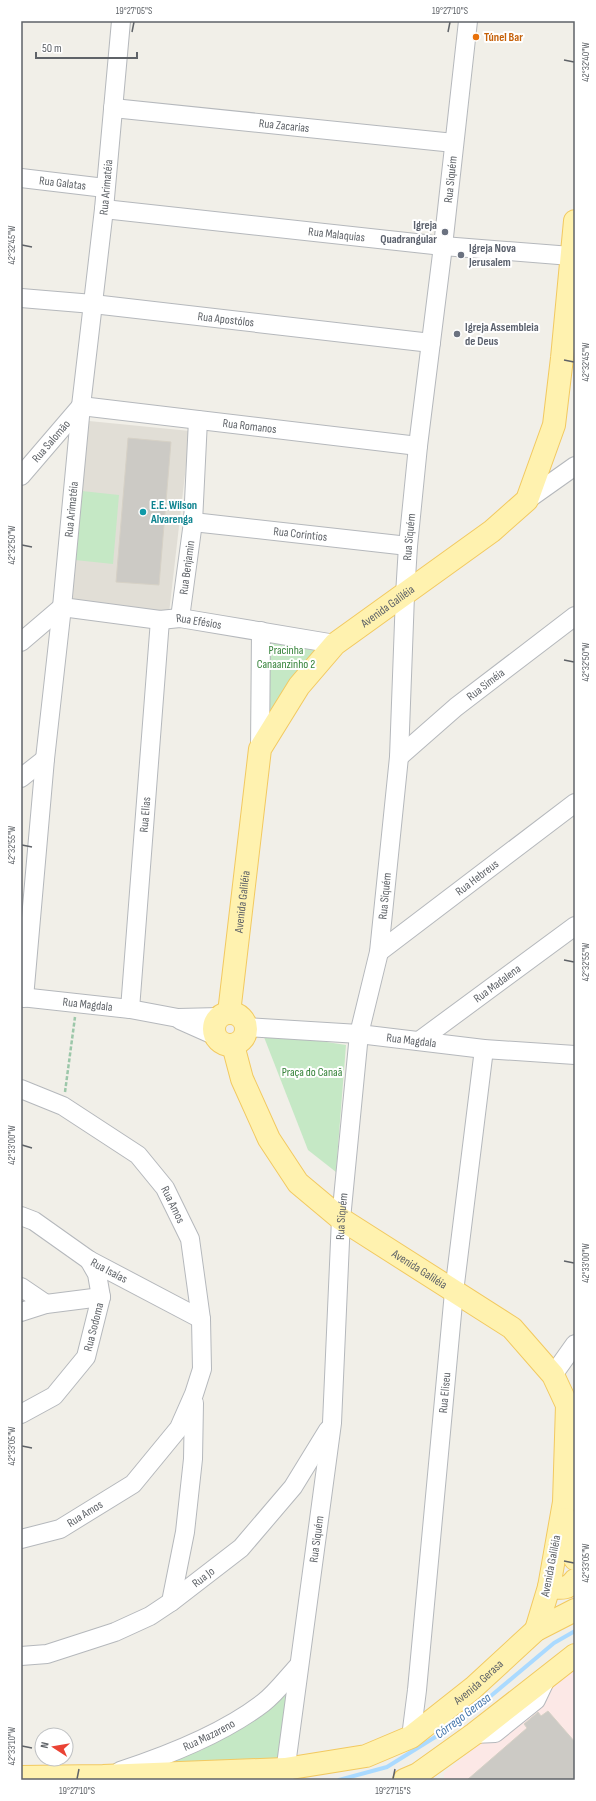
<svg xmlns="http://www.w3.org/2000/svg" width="596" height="1801" viewBox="0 0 596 1801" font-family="'Sofia Sans Condensed',sans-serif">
	<rect width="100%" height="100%" fill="#f1efe8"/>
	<path fill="#e1ded6" d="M89,421L190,431L169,613L70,602Z"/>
	<path fill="#fce8e6" d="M575,1668V1780H444V1773L565,1674Z"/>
	<g fill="#c5e8c5">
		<path d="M82,491L119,495L113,564L75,560Z"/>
		<path d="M268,634L326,646C290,672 280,692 262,732Z"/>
		<path d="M262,1032L346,1045L336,1172L308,1150Z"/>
		<path d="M293,1682L281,1764L138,1772L202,1750L268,1710Z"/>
	</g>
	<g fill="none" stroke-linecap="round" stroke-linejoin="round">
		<path stroke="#aadaff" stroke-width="4" d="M339,1780L387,1767L461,1721L554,1643L575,1631"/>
	</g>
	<g fill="#cccac5" stroke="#d6d1c6">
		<path d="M128,438L171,442L159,585L116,582Z"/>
		<path d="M548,1711L575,1742V1780H467L527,1728L524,1724L538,1712L541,1716Z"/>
	</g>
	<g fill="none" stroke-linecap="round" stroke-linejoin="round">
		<g stroke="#b5b8bc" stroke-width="20">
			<g id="minor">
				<path id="s1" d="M113,108L454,143"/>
				<path id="s2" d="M21,178L105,188"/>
				<path id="s3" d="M104,209L443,246L571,256"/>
				<path id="s4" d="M21,298L93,304L431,343"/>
				<path id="s5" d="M21,476L81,406L418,446"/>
				<path d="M527,500L575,466"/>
				<path id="s6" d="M193,522L408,546"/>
				<path id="s7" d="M180,618L193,522L198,420"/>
				<path id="s8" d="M21,642L62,607L160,620L180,618L335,644"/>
				<path d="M260,749L261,631"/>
				<path id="s9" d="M399,757L456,707L575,616"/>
				<path d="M21,778L45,759"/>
				<path id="s10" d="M379,952L575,803"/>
				<path id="s11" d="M21,997L130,1009L178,1018L220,1017"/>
				<path id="s12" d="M24,998L45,759L62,607L81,406L104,209L121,21"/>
				<path id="s13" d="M130,1009L160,620"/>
				<path d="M180,1020L216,1036"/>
				<path id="s14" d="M247,1027L359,1034L484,1049L575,1055"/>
				<path id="s15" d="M419,1041L575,926"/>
				<path id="s16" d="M21,1089L63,1106L138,1155L165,1188L190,1239L201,1319L202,1369L194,1394L179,1428L133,1484L60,1529L21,1539"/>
				<path id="s17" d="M21,1216L34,1221L89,1260L201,1319"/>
				<path d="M21,1287L46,1304"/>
				<path d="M21,1312L46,1304L101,1297"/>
				<path d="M553,1375L575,1344"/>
				<path id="s18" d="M21,1414L54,1396L86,1357L101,1297L97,1274L89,1260"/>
				<path d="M171,1602L185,1532L193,1459L194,1403"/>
				<path id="s19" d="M21,1656L47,1654L115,1632L150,1616L171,1602L241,1548L293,1487L328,1430"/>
				<path d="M474,1734L495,1733L536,1700L546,1679"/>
				<path id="s20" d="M411,1737L417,1690L454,1292L484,1049"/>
				<path id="s21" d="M120,1771C166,1756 224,1733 263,1703C276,1693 287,1678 299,1665"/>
				<path id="s22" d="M284,1780L332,1423L341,1219L359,1034L379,952L399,757L405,595L408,546L418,446L443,246L468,21"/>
			</g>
		</g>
		<g stroke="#f2c960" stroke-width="24">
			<g id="major">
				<circle cx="230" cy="1029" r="16"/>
				<path id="s23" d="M229,1013L260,749L299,686L335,644L492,531L527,500L554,425L562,358L575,221"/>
				<path id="s24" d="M233,1045L242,1079L269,1139L298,1183L341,1219L512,1328L553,1375L567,1405L564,1502L549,1587L536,1630"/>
				<path d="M566,1519L572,1553L575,1559"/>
				<path d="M549,1587C560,1588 568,1590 575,1580"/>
				<path id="s25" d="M21,1777L103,1776L285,1769L366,1756L411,1737L473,1688L536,1630L575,1610"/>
				<path d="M404,1780L418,1774L474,1734L575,1655"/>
			</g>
		</g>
		<path stroke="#9cc7a9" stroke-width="2.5" stroke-dasharray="4 2" stroke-linecap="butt" d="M65,1092L75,1017"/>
		<use href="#minor" stroke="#fff" stroke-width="18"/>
		<use href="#major" stroke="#fff2af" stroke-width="22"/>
	</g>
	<path fill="none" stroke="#5f6368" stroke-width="1.5" d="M132,32L134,22M448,32L450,22M564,60L574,62M22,245L32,247M564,360L574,362M22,545L32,547M564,660L574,662M22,845L32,847M564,960L574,962M22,1145L32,1148M564,1261L574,1263M22,1446L32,1448M564,1561L574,1563M22,1746L32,1748M77,1779L79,1769M393,1779L395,1769"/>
	<circle fill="#e8710a" stroke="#fff" stroke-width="1.5" cx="476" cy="37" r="4"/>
	<g fill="#6b7280" stroke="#fff" stroke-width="1.5">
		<circle cx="445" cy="232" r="4"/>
		<circle cx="461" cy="255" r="4"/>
		<circle cx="457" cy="334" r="4"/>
	</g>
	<circle fill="#0f9aa8" stroke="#fff" stroke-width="1.5" cx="143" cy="512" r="4"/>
	<g text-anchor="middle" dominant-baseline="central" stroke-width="4" stroke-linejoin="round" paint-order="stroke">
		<g font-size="12" font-weight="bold" fill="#c56008" stroke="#fff" text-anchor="start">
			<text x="484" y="37">Túnel Bar</text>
		</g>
		<g font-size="12" fill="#5f6368" stroke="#fff">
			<text stroke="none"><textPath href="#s1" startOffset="172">Rua Zacarias</textPath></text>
			<text stroke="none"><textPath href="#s22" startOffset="1611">Rua Siquém</textPath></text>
			<text stroke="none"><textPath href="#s2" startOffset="42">Rua Galatas</textPath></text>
			<text stroke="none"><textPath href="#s12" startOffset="815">Rua Arimatéia</textPath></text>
			<text stroke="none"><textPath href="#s3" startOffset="234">Rua Malaquias</textPath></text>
			<text stroke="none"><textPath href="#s4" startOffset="206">Rua Apostólos</textPath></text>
			<text stroke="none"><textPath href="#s5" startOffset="262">Rua Romanos</textPath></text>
			<text stroke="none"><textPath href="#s5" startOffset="46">Rua Salomão</textPath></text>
			<text stroke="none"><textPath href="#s12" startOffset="491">Rua Arimatéia</textPath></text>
			<text stroke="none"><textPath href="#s6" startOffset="108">Rua Corintios</textPath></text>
			<text stroke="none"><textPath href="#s22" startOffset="1251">Rua Siquém</textPath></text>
			<text stroke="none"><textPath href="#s7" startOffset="51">Rua Benjamin</textPath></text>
			<text stroke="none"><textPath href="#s23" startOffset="460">Avenida Galiléia</textPath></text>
			<text stroke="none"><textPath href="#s8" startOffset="192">Rua Efésios</textPath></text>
			<text stroke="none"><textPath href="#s9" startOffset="113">Rua Siméia</textPath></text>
			<text stroke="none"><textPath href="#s13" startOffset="195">Rua Elias</textPath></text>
			<text stroke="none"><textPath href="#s10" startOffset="123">Rua Hebreus</textPath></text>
			<text stroke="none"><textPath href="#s22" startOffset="891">Rua Siquém</textPath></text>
			<text stroke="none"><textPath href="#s23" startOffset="112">Avenida Galiléia</textPath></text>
			<text stroke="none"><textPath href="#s15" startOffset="97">Rua Madalena</textPath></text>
			<text stroke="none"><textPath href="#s11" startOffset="67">Rua Magdala</textPath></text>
			<text stroke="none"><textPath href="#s14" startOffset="165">Rua Magdala</textPath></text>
			<text stroke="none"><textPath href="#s16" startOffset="196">Rua Amos</textPath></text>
			<text stroke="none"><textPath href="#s22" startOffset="567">Rua Siquém</textPath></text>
			<text stroke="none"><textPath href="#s24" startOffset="303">Avenida Galiléia</textPath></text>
			<text stroke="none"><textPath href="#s17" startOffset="104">Rua Isaías</textPath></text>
			<text stroke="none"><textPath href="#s18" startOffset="119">Rua Sodoma</textPath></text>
			<text stroke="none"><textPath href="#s20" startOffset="346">Rua Eliseu</textPath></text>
			<text transform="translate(85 1514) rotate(-32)">Rua Amos</text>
			<text stroke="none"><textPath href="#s22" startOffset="243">Rua Siquém</textPath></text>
			<text transform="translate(551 1566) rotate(-79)">Avenida Galiléia</text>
			<text stroke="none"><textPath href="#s19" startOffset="202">Rua Jo</textPath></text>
			<text stroke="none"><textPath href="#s25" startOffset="482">Avenida Gerasa</textPath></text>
			<text stroke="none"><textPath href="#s21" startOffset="96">Rua Mazareno</textPath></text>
		</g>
		<g font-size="12" font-weight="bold" fill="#5b616d" stroke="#fff" text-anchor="start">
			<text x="437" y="225" text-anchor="end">Igreja<tspan x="437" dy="14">Quadrangular</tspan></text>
			<text x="469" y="248">Igreja Nova<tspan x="469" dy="14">Jerusalem</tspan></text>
			<text x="465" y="327">Igreja Assembleia<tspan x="465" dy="14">de Deus</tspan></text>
		</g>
		<g font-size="12" font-weight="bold" fill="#0d838f" stroke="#fff" text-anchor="start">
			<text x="151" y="505">E.E. Wilson<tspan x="151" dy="14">Alvarenga</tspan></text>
		</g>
		<g font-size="12" fill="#348238" stroke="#fff">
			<text x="286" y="650">Pracinha<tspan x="286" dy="14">Canaanzinho 2</tspan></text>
			<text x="312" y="1072">Praça do Canaã</text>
		</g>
		<g font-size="13" font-style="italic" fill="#4174aa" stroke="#fff">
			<text transform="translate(463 1716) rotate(-37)">Córrego Gerasa</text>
		</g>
	</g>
	<rect width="596" height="1801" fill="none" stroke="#ffffff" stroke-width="44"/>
	<g transform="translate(54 1747) rotate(282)"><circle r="19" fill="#ffffff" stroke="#bfc1c3"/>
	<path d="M0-3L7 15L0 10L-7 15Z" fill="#ea4335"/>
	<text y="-6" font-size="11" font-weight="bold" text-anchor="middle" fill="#5f6368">N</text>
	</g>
	<path d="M36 52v6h101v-6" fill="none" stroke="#5f6368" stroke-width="2"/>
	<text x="42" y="52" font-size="12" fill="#5f6368" stroke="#ffffff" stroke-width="3" paint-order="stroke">50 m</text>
	<rect x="22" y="22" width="552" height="1757" fill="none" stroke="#5f6368" stroke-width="1.5"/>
	<g font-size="10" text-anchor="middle" fill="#5f6368">
		<text x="134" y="14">19°27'05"S</text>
		<text x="450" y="14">19°27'10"S</text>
		<text transform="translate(585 62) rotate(-90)" y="4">42°32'40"W</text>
		<text transform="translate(11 245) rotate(-90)" y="4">42°32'45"W</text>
		<text transform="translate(585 362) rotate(-90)" y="4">42°32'45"W</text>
		<text transform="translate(11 545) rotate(-90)" y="4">42°32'50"W</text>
		<text transform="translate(585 662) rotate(-90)" y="4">42°32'50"W</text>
		<text transform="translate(11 845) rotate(-90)" y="4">42°32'55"W</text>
		<text transform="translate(585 962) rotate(-90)" y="4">42°32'55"W</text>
		<text transform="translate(11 1145) rotate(-90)" y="4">42°33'00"W</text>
		<text transform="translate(585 1263) rotate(-90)" y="4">42°33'00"W</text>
		<text transform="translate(11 1446) rotate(-90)" y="4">42°33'05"W</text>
		<text transform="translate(585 1563) rotate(-90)" y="4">42°33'05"W</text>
		<text transform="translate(11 1746) rotate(-90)" y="4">42°33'10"W</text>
		<text x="77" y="1794">19°27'10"S</text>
		<text x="393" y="1794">19°27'15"S</text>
	</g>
</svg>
